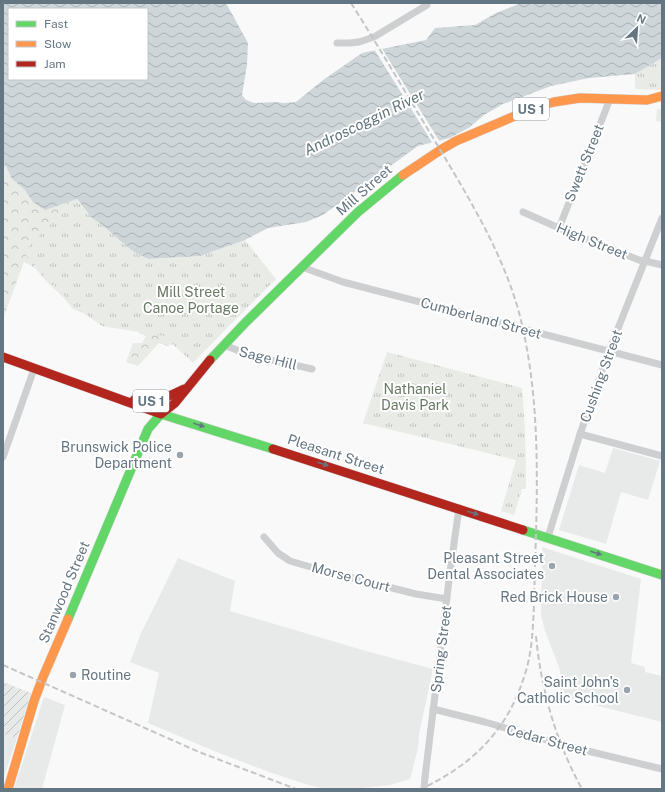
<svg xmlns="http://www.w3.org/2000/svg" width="665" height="792" viewBox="0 0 665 792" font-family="'Public Sans',sans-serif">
	<defs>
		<pattern id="industrial-furrows" width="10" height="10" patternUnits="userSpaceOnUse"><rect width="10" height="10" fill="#e8e9e9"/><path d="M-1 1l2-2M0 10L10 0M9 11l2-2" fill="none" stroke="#c0c1c2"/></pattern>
		<pattern id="forest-crowns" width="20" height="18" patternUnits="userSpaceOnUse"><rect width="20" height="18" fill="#e8ebe6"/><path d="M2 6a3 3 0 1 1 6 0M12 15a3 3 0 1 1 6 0" fill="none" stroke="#c0c3c0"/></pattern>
		<pattern id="park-tufts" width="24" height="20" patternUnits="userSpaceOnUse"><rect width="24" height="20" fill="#e8ebe6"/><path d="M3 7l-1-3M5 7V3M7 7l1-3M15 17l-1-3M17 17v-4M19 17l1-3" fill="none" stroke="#c0c3c0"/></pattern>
		<pattern id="water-waves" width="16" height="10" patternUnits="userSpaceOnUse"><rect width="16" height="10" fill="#ced6d9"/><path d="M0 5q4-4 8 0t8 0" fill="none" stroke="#abb2b5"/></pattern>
	</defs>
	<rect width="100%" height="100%" fill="#f9f9f9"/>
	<g fill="#e8e9e9">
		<path d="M613,448L660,461L648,500L621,492L606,544L559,530L579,465L605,473Z"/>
		<path d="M542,547L641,579L631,663L645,667V672L662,676V722L590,704L574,701L565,697L559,667L545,631L541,615Z"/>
		<path d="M178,558L235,581L230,611L366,651L433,669L419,734L418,748L411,776L410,779L390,785L363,788L326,789L305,784L272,773L214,751L148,723L159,673L130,662L141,633L156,603Z"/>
		<path d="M44,697L65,705L42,789H14Z"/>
		<path d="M3,734L17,738L3,780Z"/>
	</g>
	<path fill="url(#industrial-furrows)" d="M3,682L31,693L17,738L3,734Z"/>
	<path fill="url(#forest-crowns)" d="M3,160L12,179L24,189L33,202L76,199L175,344L168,346L159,343L138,366L126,362L133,343H142L146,336L138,333V326L105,322L73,309L64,298L46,281L35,268L24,262L3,319Z"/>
	<g fill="url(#park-tufts)">
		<path d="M662,58V90L635,89V74Z"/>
		<path d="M657,109H662V122L656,121Z"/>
		<path d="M76,199L92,218L101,224L124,244L134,252L148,259L200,256L245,240L276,279L228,327L193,363L164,336L102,326L74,306L23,252Z"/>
		<path d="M387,352L522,388C525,422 526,455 526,489H522L514,515L501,511L516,460L363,423Z"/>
	</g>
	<path fill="url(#water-waves)" fill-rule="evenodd" d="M3,3H226L248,43L247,65L242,95L246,100L254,103L276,102L284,103L296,102L323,80L362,53L426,40L435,28L475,25L496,13L521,3H662V58L635,74L589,78L551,86L503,104L484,115L470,127L450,138L418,146L323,215L306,222L268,228L245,240L200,256L148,259L134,252L124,244L101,224L92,218L77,199L45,210L33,202L24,189L12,179L3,160ZM9,9H147V79H9Z"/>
	<path fill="#f9f9f9" d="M381,47L440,142L433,144L374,49Z"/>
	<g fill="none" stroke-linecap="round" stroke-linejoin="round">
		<g stroke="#d5d6d7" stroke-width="10">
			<g id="fast">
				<path d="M210,360L246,322L358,212L403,175"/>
				<path d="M523,530L662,575"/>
				<path d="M68,619L148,429L161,414L273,449"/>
			</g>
		</g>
		<g stroke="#d5d6d7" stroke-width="10">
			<g id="slow">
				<path d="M403,175L442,149L456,141L536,107L554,102L580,98L647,100L662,96"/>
				<path d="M8,789L34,701L43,677L68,619"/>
			</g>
		</g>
		<g stroke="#d5d6d7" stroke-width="10">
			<g id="jam">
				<path d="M3,357L161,414L175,403L210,360"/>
				<path d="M134,400L154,401L167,397L184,389"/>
				<path d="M273,449L523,530"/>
			</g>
		</g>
		<g stroke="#cecfd0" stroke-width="7">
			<path d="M337,43H350L359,42L374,37L427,5"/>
			<path d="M523,212L559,228L639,260L645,261L662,265"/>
			<path d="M559,228L610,99"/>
			<path d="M302,267L343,282L662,365"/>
			<path d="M225,345C252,358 283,362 312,369"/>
			<path d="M580,434L662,456"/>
			<path d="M3,457L34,369"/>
			<path d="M264,537L278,553L290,561L321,570L416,594L447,599"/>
			<path d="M548,537L580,434L609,351L662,218"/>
			<path d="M433,709L485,722L567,746L662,769"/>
			<path d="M425,777L450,572L459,508"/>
		</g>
		<use href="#fast" stroke="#63d668" stroke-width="9"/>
		<use href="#slow" stroke="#ff974d" stroke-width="9"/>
		<use href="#jam" stroke="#b3261e" stroke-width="9"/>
		<g stroke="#c3c5c6" stroke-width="2" stroke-dasharray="6 3" stroke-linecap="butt">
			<path d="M351,3C379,47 405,92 432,136C468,197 508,259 523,329C543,420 536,513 534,604C533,629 532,654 524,677C507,731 472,765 421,789"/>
			<path d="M536,636C541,690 556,742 582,789"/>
			<path d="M3,665L199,752L296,789"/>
		</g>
		<path stroke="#cecfd0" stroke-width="7" d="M424,789L425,777"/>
	</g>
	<defs><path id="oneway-solid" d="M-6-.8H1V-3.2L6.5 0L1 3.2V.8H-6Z"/></defs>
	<g fill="#657683">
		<use href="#oneway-solid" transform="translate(199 425) rotate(17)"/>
		<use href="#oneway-solid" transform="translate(323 464) rotate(18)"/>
		<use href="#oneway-solid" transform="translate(473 513) rotate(18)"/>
		<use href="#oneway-solid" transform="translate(596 553) rotate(18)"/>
	</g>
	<g fill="#99a4ac" stroke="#fff" stroke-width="1.5">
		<circle cx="180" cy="455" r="4"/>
		<circle cx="552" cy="566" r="4"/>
		<circle cx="616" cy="597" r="4"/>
		<circle cx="73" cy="675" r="4"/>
		<circle cx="627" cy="690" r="4"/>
	</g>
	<g text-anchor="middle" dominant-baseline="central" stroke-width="4" stroke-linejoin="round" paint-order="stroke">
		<g fill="#fff" stroke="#939fa8" stroke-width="1">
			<rect x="513" y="98" width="36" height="22" rx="3"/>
			<rect x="133" y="390" width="36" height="22" rx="3"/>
		</g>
		<g font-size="13" font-weight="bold" fill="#657683">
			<text x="531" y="109">US 1</text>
			<text x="151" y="401">US 1</text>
		</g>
		<g font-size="14" fill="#657683" stroke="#fff">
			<text transform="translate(584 163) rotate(-68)">Swett Street</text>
			<text transform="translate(364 190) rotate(-41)">Mill Street</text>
			<text transform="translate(592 241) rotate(22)">High Street</text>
			<text transform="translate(481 318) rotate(15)">Cumberland Street</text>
			<text transform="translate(268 358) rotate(14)">Sage Hill</text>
			<text transform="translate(601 376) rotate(-70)">Cushing Street</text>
			<text transform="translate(336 454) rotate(18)">Pleasant Street</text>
			<text transform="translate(351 577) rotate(15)">Morse Court</text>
			<text transform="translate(64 592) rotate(-67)">Stanwood Street</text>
			<text transform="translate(441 649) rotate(-83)">Spring Street</text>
			<text transform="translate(547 740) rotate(15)">Cedar Street</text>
		</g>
		<g font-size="14" fill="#687a64" stroke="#fff">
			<text x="191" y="292">Mill Street<tspan x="191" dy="16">Canoe Portage</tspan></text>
			<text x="415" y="389">Nathaniel<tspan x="415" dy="16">Davis Park</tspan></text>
		</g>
		<g font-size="14" fill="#657683" stroke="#fff" text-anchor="end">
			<text x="172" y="447">Brunswick Police<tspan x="172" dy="16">Department</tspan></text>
			<text x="544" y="558">Pleasant Street<tspan x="544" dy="16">Dental Associates</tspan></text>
			<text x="608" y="597">Red Brick House</text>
			<text x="81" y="675" text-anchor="start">Routine</text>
			<text x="619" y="682">Saint John's<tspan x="619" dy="16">Catholic School</tspan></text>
		</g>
		<g font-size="15" font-style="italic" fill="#60757c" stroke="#fff">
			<text transform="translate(364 122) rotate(-26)">Androscoggin River</text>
		</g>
	</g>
	<rect width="665" height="792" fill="none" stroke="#657683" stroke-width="8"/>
	<rect x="8" y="8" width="140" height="72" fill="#ffffff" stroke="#c1c8cd"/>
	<rect x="16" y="21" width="20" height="6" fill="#63d668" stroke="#c1c8cd"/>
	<text x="44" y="28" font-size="12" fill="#657683">Fast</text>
	<rect x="16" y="41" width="20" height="6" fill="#ff974d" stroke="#c1c8cd"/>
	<text x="44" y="48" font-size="12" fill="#657683">Slow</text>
	<rect x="16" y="61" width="20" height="6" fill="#b3261e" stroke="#c1c8cd"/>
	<text x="44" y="68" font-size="12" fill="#657683">Jam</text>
	<g transform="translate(637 28) rotate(25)" stroke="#ffffff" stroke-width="3" paint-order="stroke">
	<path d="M0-3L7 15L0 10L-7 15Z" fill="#657683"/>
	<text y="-6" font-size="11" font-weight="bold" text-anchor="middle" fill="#657683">N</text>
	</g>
</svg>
